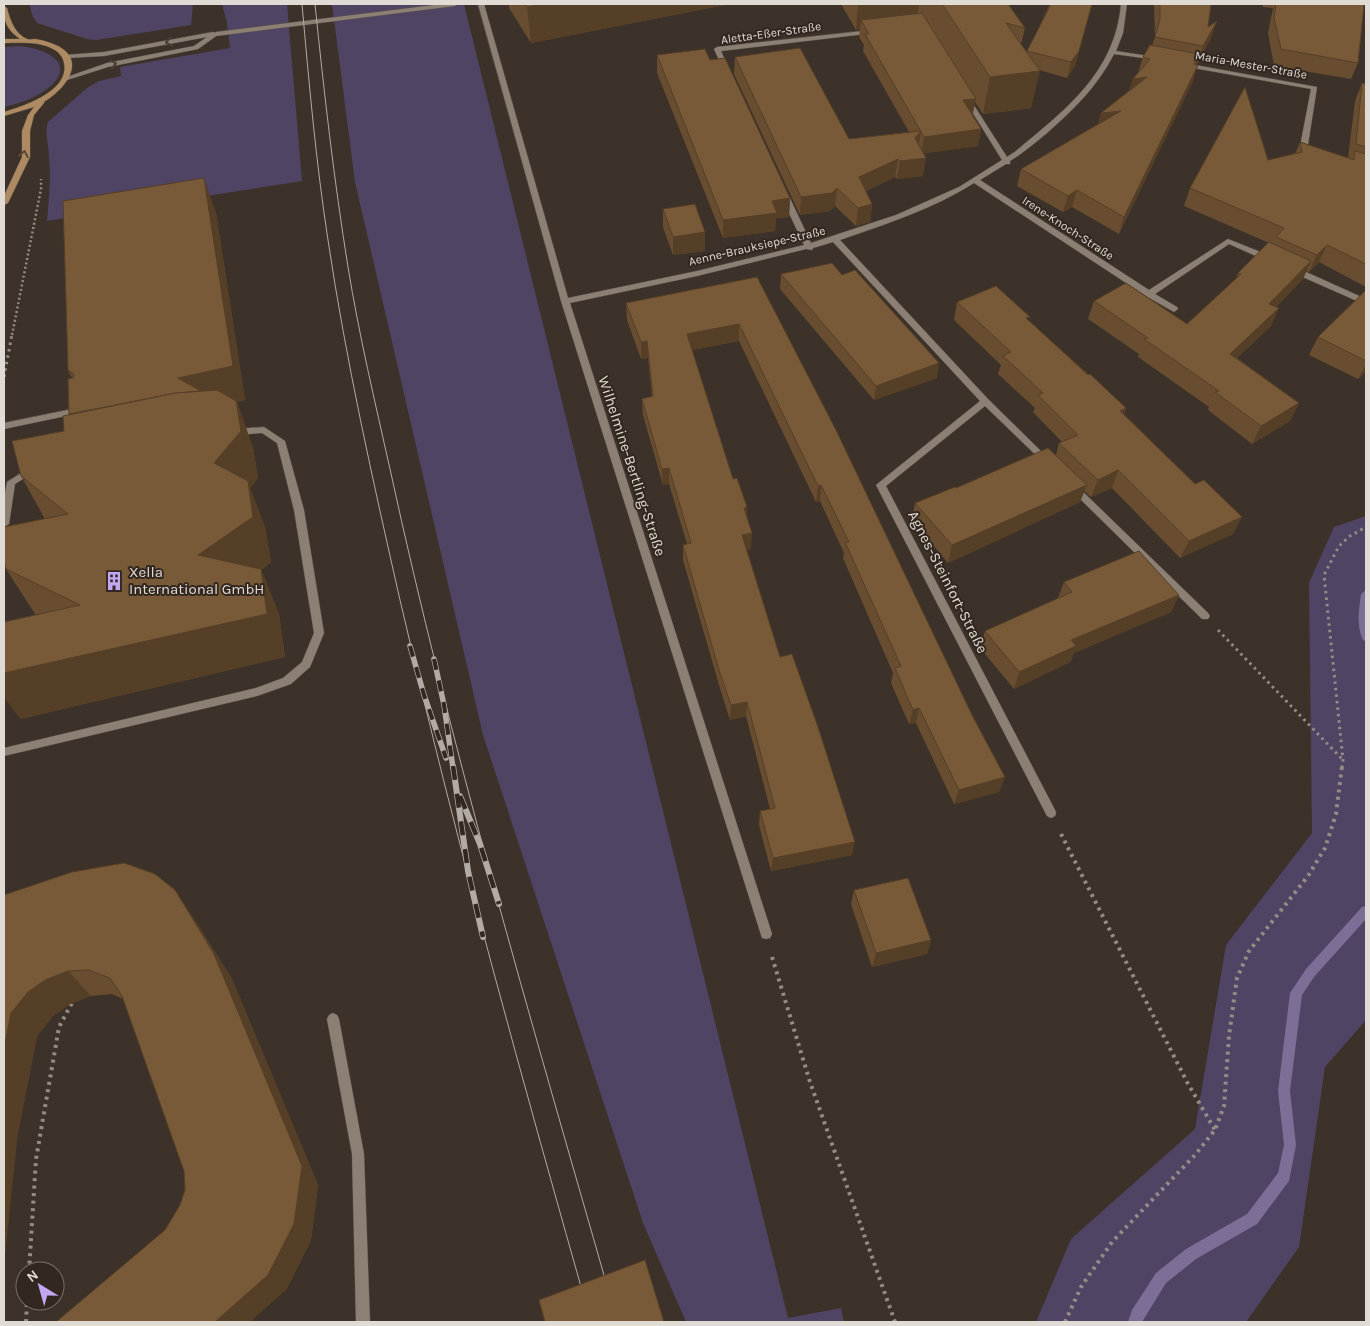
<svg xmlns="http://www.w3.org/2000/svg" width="1370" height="1326" viewBox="0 0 1370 1326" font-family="Karla,sans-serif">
	<rect width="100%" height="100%" fill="#3c3229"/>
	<g fill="#504465">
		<path d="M29,4H193L191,25L96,40L87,39L37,23L33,17Z"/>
		<path d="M222,4H287L302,181L47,221C49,199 51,179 49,157C49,145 44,134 48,122L87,88L99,81L121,76L120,67L230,48L227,22Z"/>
		<path d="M332,4H464L788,1318L841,1308L844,1322H686L643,1223L483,735L355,182Z"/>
		<path d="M19,46C52,49 81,68 41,93C30,100 17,104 4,107V47Z"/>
		<path d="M1366,516V1020L1325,1067L1299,1247L1246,1322H1036L1071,1239L1195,1129L1226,945L1312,833L1309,583L1334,527Z"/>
	</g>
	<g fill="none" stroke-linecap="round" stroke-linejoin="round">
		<g fill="#7d6e97" fill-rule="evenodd">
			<path d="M1366,590V641L1363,640C1356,625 1359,609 1361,594Z"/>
			<path d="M1366,906V919L1314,977L1302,995L1290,1091L1296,1145L1289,1181L1257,1224L1196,1259L1166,1283L1142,1322H1128L1132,1310L1156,1273L1186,1249L1247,1214L1278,1173L1284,1145L1278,1091L1290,993L1306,969L1362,907Z"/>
		</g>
		<g stroke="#585048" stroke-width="1">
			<g id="lane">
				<path d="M213,32L219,34L198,49L108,67L67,80L64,78L107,63L194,46L207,37L104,56L67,58L65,57V55L104,52Z"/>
				<path d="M82,407L85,408L86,410L85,412L4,429V423Z"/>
				<path d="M264,427L285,441L304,510L324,633L310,667L291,684L257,696L4,756V748L256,688L283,678L302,662L314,633L294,510L277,443L262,433L235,435L231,432L235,429Z"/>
				<path d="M32,466L36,469L35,471L15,484L9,524L4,527V498L7,482Z"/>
				<path d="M333,1013L337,1015L339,1019L364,1154L370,1322H356L352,1154L327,1019L329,1015Z"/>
			</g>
		</g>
		<g stroke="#585048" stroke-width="1">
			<g id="street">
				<path d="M442,4H458L455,6L216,36L213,34L216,32Z"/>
				<path d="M478,4H484L568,298L697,271L804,245L780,194L781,192H784L788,194L811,243L896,215L959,187L1002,160L963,97L964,96H968L1007,157L1016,151C1065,110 1115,73 1121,4H1127L1123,33L1116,51L1155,57L1158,59L1157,60L1114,54C1098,86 1073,110 1047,133C1035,143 1023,153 1010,161V164H1006L980,180L1149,290L1228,239L1273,257V261H1267L1229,244L1155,294L1177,307L1178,309L1174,312L1146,296L974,183C933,209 886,224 840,240L988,399L1051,461L1047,464L1044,463L985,406L886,486L1055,810L1056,813L1055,816L1051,818L1047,816L876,485L980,401L833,242L813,248L812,250L806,249L697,276L570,303L772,934L770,938L766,939L762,938L561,301Z"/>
				<path d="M872,30L875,32L874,33L721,51L729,69L726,71L723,69L714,49L717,47Z"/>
				<path d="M1184,63L1317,87L1307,151H1311V155L1303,154L1299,152L1311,89L1182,66V64Z"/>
				<path d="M1289,267H1295L1366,299V305L1289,271Z"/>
				<path d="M1073,484L1076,485L1208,613L1210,616L1208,619H1202L1070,489L1068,487L1070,485Z"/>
			</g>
		</g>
		<g stroke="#585048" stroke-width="1">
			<path id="secondary" d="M4,6L7,8C10,20 15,34 27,39C30,40 32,39 35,39C42,40 52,43 58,46C88,62 64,90 44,102V103L34,115L30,131V157L8,203L4,205V196L22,157V131L28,115L34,107L4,116V112C24,106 70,91 64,63C63,57 59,52 53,49C39,41 19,43 4,43V39H20C7,30 3,21 4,6Z"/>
		</g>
		<path stroke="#948c85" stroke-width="2.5" stroke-dasharray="2 2.5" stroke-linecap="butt" d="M12,335L41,189V179"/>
		<g stroke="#948c85" stroke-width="3" stroke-dasharray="2.5 4" stroke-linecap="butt">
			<path d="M4,377L12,334"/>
			<path d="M1218,630L1342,759"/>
			<path d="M1342,768L1343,760L1324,575L1339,546L1350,536L1366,527"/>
		</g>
		<g stroke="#948c85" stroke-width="4" stroke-dasharray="3 4.5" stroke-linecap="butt">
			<path d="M1061,834L1187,1082L1215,1130"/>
			<path d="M772,957L810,1082L895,1322"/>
			<path d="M29,1271L36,1159L59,1027L73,1001"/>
			<path d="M26,1322L27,1301"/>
			<path d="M1065,1322L1081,1287L1112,1242L1195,1155L1215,1130L1224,1106L1229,1036L1237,978L1249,951L1308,876L1325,848L1336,814L1342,766"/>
		</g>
		<use href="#lane" fill="#8c8075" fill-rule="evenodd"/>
		<use href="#street" fill="#8c8075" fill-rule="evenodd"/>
		<use href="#secondary" fill="#ad8a62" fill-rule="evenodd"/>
		<g stroke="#b3aba5" stroke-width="1">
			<path d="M302,4C309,83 316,162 328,240C346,361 373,481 400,600C456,843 523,1082 591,1322"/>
			<path d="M315,4C324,92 334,180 348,267C359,335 375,402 390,469C450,745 530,1017 608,1289"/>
		</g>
		<g stroke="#b3aba5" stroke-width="5.5">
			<g id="rail-far1">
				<path d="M410,646L424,695L446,758"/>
				<path d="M434,659L444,705L453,768"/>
			</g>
		</g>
		<g stroke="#b3aba5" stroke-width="6">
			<g id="rail">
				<path d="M453,766L468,871L483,937"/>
				<path d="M460,796L480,844L499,904"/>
			</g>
		</g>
		<use href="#rail-far1" stroke="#32281f" stroke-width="4" stroke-dasharray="11" stroke-linecap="butt"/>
		<use href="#rail" stroke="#32281f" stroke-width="4.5" stroke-dasharray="14" stroke-linecap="butt"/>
	</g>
	<g fill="#684d30">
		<path d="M509,4H730L531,43L509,8Z"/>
		<path d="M841,4H1008L1025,28L1021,44L1027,52L1049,6L1050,4H1092L1075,66L1067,78L1039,70L1031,108L983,114L975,102L973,115L981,129L978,146L924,153L923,176L897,179L895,177L866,191L872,204L870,222L856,226L835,206L830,211L800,215L734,74L735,57L849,139L909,132L863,51L864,45L859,37L860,30H856Z"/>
		<path d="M1154,4H1211L1208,27L1211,38L1197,64L1196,63L1193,81L1119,234L1072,207L1063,212L1017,186L1021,169L1098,124L1101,113L1129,91L1133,79L1138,73L1143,57L1152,46L1155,37Z"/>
		<path d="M1262,4H1364L1358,63L1351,79L1274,66L1268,33L1273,8L1263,7Z"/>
		<path d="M657,55L710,60L790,198L789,217L776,218L775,231L723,238L657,73Z"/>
		<path d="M1362,83L1366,84V287L1319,262L1309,272L1306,271L1303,279L1276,307L1271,326L1237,358L1299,403L1290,421L1252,444L1208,410L1209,407L1138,357L1139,354L1088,319L1094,301L1187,324L1236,279L1238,273L1269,243L1184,206L1190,188L1268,160L1295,154L1300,142L1348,158L1355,101Z"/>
		<path d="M663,209L705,232V251L673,255L663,227Z"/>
		<path d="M216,213L245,400L237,402L253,448L258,478L250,488L265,527L271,562L261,570L279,614L285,657L20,719L36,615L35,614L6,569L45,519L21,476L64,431L69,414L72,378L68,370Z"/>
		<path d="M781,274L842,275L937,378L874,400L780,289Z"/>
		<path d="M757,277L999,792L954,804L916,723L909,724L891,683L893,673L843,558L844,553L820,501L816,502L739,341L692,350L733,479L747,517L751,549L747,550L780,657L852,855L771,871L759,825L760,811L770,809L746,716L730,720L719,685L683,560V545L687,544L669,484L663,485L643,415L642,399L652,397L648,358L641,359L627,320L626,303Z"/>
		<path d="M1366,290V371L1358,379L1309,355L1318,337Z"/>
		<path d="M957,302L1029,321L1126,408L1124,414L1195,484L1242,517L1233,534L1180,558L1112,488L1091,497L1084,491L1080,502L948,563L912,520L915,503L956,488L1056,455L1059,443L1062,442L1033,412L1035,408L998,374L1001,365L954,320Z"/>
		<path d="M1064,582L1179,595L1171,612L1074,653L1070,662L1014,689L980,648L985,631L1058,598Z"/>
		<path d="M854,890L931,940L927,954L872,967L851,904Z"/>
		<path d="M4,895L193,917L232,979L318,1185L311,1240L286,1290L165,1230L180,1205L185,1190L184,1171L123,999L112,994L91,996L70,1004L53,1016L37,1036L18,1133Z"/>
	</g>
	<g fill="#553f27">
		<path d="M543,4H730L531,43L527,7Z"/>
		<path d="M858,4H919L916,23L861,20L860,30H856Z"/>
		<path d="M1092,4L1075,66L1067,78L1071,62Z"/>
		<path d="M1217,21L1211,38L1197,64L1203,46Z"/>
		<path d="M1198,65L1193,81L1119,234L1124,217Z"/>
		<path d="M1040,71L1031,108L983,114L990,77Z"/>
		<path d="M1147,77L1128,95L1133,79Z"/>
		<path d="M976,99L972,115L963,100Z"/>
		<path d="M1121,111L1096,130L1101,113Z"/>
		<path d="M981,129L978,146L921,154L924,137Z"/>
		<path d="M921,131L918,149L915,138Z"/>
		<path d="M926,158L923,176L897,179L900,161Z"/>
		<path d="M898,159L895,177L857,195L859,177Z"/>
		<path d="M204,178L216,213L245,400L237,402L253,448L258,478L250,488L265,527L271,562L261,569L279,614L285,657L20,719L4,697V673L198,555L233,509L178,378Z"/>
		<path d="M837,188L835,206L830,211L800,215L801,197Z"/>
		<path d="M1077,190L1072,207L1063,212L1068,196Z"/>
		<path d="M790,198L789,217L776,218L775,231L723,238V220L772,201Z"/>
		<path d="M872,204L870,222L856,226L858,208Z"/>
		<path d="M705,232V251L673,255V237Z"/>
		<path d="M1327,245L1319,262L1309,272L1317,255Z"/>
		<path d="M1311,261L1303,279L1261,322L1269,304Z"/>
		<path d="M1279,308L1271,326L1222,372L1230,354Z"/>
		<path d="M739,324V341L687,351V334Z"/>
		<path d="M647,341L648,358L641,359V342Z"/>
		<path d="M939,363L937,378L874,400L876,386Z"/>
		<path d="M1366,364V371L1358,379Z"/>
		<path d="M1299,403L1290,421L1252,444L1261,426Z"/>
		<path d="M1126,408L1119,426L1120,411Z"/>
		<path d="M669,468V484L663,485L662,469Z"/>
		<path d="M1118,470L1112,488L1091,497L1098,480Z"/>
		<path d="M821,485L820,501L816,502L818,486Z"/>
		<path d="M1087,485L1080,502L948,563L952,545Z"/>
		<path d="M747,507V523L744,508Z"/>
		<path d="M1242,517L1233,534L1180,558L1189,541Z"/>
		<path d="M752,533L751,549L742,551V535Z"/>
		<path d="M1179,595L1171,612L1074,653L1070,662L1014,689L1019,672L1071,640Z"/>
		<path d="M747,702L746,716L730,720L731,705Z"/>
		<path d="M919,708L916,723L909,724L913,710Z"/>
		<path d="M1005,777L999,792L954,804L959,790Z"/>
		<path d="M855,842L852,855L771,871L773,858Z"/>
		<path d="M175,890L193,917L232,979L318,1185L311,1240L286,1290L250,1322H215Z"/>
		<path d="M931,940L927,954L872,967L876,953Z"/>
		<path d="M68,971L91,996L70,1004L53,1016L37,1036L18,1133L4,1265V1049L11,1013L28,992L45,980Z"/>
	</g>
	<g fill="#795a38" stroke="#553f27">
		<path d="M525,4H543L527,7Z"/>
		<path d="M942,4H1008L1025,28L1006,23L1040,71L990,77Z"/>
		<path d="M1051,4H1092L1079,51L1071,62L1027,51Z"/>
		<path d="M1160,4H1211L1208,27L1217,21L1203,46L1155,37L1160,19Z"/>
		<path d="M1276,4H1364L1358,63L1281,49L1274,17Z"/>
		<path d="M922,13L976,99L963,100L981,129L924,137L865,34H869L861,20Z"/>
		<path d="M1150,45L1199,54L1194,64L1198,65L1124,217L1077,190L1068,196L1021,169L1121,111L1101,113L1147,77L1133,79L1150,59L1143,57Z"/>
		<path d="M800,48L849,139L921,131L915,138L926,158L900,161L898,159L859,177L872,204L858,208L837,188L832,193L801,197L735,57Z"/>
		<path d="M705,49L710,60L725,58L790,198L772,201L777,213L723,220L657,55Z"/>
		<path d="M1362,83L1366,84V147L1356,144Z"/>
		<path d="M1245,87L1268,160L1302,152L1300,142L1354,160L1355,151L1366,154V264L1327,245L1317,255L1276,237L1284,228L1190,188Z"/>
		<path d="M204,178L233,366L178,378L201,391L176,393L69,414L68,379L73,378L74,374L68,370L63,201Z"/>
		<path d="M695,204L705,232L673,237L663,209Z"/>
		<path d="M1269,242L1311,261L1269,304L1279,308L1230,354L1299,403L1261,426L1215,392L1219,391L1144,339L1148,338L1094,301L1126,283L1187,324L1241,274L1238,273Z"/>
		<path d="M832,263L842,275L855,270L939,363L876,386L781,274Z"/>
		<path d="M757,277L836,430L973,717L1005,777L959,790L919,708L913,710L895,668L901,666L845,542H849L821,485L818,486L739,324L687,334L733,479L737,478L747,507L744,508L752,533L742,535L780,657L792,654L817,724L855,842L773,858L760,811L775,808L747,702L731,705L719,670L683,545L691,543L669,468L662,469L642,399L653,396L647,341L641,342L626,303Z"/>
		<path d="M996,286L1030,317L1026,318L1088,375L1090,374L1126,408L1120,411L1195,484L1204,480L1242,517L1189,541L1118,470L1098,480L1059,443L1078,435L1038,395L1043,393L1003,356L1011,352L957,302Z"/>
		<path d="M1366,290V361L1318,337Z"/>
		<path d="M217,390L236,401L241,431L214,463L248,481L253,517L198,555L261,569L267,614L4,673V622L80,605L6,569L4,561V527L68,514L21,476L12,441L64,431L63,416L176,393Z"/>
		<path d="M1048,448L1087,485L952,545L915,503L955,487L956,488Z"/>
		<path d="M1139,551L1179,595L1071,640L1076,646L1019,672L985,631L1072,592L1064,582Z"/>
		<path d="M124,863L155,874L175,890L214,954L302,1166L294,1224L268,1275L215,1322H56L165,1230L180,1205L185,1190L184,1171L122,996L110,978L89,970L68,971L45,980L28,992L11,1013L4,1049V895L72,872Z"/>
		<path d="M908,878L931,940L876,953L854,890Z"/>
		<path d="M645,1260L664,1322H545L539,1300Z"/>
	</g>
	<defs><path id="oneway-chevron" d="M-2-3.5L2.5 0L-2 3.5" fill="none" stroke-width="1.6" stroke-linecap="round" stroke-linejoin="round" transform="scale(1.25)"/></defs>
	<g stroke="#483e34">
		<use href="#oneway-chevron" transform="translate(169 42) rotate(170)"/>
		<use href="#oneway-chevron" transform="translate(113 64) rotate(-11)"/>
	</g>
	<use stroke="#5d4a36" href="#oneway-chevron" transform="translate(24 154) rotate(-80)"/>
	<defs>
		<g id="building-bare" transform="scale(1.5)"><path d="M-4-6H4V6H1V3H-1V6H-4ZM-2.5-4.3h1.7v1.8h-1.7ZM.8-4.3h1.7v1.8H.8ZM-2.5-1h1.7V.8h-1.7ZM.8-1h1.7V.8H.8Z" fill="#c3a7f2" stroke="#32281f" stroke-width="2.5" paint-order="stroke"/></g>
	</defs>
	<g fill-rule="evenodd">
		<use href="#building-bare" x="114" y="581"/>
	</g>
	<g text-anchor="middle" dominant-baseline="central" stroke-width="4" stroke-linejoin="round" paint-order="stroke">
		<g font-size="12" fill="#e1dbd5" stroke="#32281f">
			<text transform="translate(771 33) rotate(-8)">Aletta-Eßer-Straße</text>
			<text transform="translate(1251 65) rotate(10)">Maria-Mester-Straße</text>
			<text transform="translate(1068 228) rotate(33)">Irene-Knoch-Straße</text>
			<text transform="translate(757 246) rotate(-13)">Aenne-Brauksiepe-Straße</text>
		</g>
		<g font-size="15" fill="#e1dbd5" stroke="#32281f">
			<text transform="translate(632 466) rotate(72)">Wilhelmine-Bertling-Straße</text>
			<text transform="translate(948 582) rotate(63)">Agnes-Steinfort-Straße</text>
		</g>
		<g font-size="15" fill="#e1dbd5" stroke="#32281f" text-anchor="start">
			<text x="129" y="572">Xella<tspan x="129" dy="17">International GmbH</tspan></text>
		</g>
	</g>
	<rect width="1370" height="1326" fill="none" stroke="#e1dbd5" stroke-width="10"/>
	<g transform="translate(40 1286) rotate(323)"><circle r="24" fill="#32281f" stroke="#787068"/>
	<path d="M0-4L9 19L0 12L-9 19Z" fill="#c3a7f2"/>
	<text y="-8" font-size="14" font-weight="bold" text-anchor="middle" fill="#e1dbd5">N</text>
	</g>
</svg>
